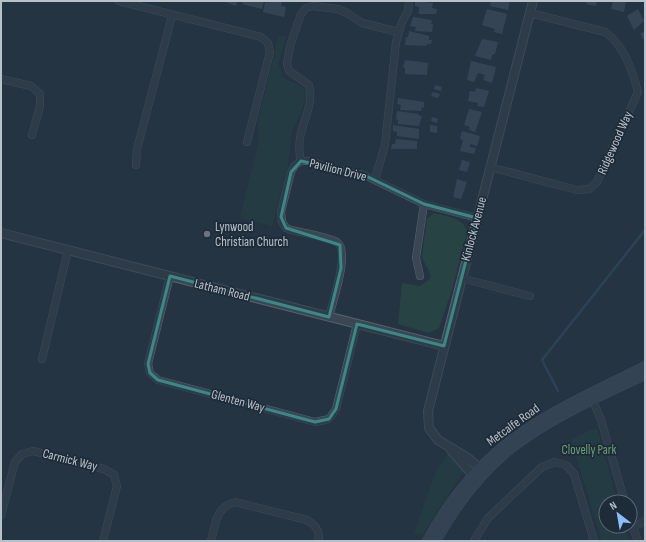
<svg xmlns="http://www.w3.org/2000/svg" width="646" height="542" viewBox="0 0 646 542" font-family="'Sofia Sans Condensed',sans-serif">
	<rect width="100%" height="100%" fill="#253443"/>
	<g fill="#274344">
		<path d="M279,36L286,37L278,64L283,78L303,87L306,94L302,110L292,131L288,164L272,226L240,218L259,141L258,122Z"/>
		<path d="M434,213C447,217 464,217 467,232L452,290L439,328L429,333L398,324L402,283L420,286L430,279C432,269 423,265 422,255L427,219Z"/>
		<path d="M597,428L617,502H606V526H624L629,541H602L571,439Z"/>
		<path d="M448,454L465,469L422,535L414,533L436,471Z"/>
	</g>
	<g fill="none" stroke-linecap="round" stroke-linejoin="round">
		<path stroke="#38516b" stroke-width="2.5" d="M558,391L542,360L645,230"/>
	</g>
	<g fill="#495869">
		<path d="M223,1H237L236,6Z"/>
		<path d="M243,1H264L262,9L242,4Z"/>
		<path d="M270,1H282L281,6L286,7L284,17L263,12L265,2L269,3Z"/>
		<path d="M415,1L433,3L432,8L437,9L436,14H419V7L415,6Z"/>
		<path d="M491,1H510L508,10L490,6Z"/>
		<path d="M587,1H597L596,6L586,4Z"/>
		<path d="M613,1H626L624,12L611,9Z"/>
		<path d="M487,9L507,14L502,34L494,32L495,29L482,25Z"/>
		<path d="M638,9L644,21L634,30L627,16Z"/>
		<path d="M413,17L432,20L431,24H433L432,32L415,31L416,27L410,26Z"/>
		<path d="M409,31L429,36V40H432L431,44H427L426,46L405,45L406,37H408Z"/>
		<path d="M645,31V42L640,34Z"/>
		<path d="M482,39L498,42L495,54L492,55L491,60L475,56Z"/>
		<path d="M405,60L428,63L427,75L405,74V68L403,67Z"/>
		<path d="M471,61L496,67L492,83L483,80L485,75L478,73L474,82L467,80Z"/>
		<path d="M435,85L442,87L441,91L434,89Z"/>
		<path d="M476,88L489,91L484,107L477,106L478,103L468,101L470,91L475,92Z"/>
		<path d="M433,92L440,94L438,98L431,96Z"/>
		<path d="M398,98L424,102V108L422,107L421,111L400,110L401,105L397,104Z"/>
		<path d="M469,109L482,112L475,132L469,130L470,127L464,125Z"/>
		<path d="M397,111L419,114V116H422L419,126L398,124V120L396,119Z"/>
		<path d="M432,117L438,119L437,123L431,121Z"/>
		<path d="M393,125L419,129V139L397,136V132L393,131Z"/>
		<path d="M430,125L437,126V133L430,132Z"/>
		<path d="M462,131L480,136L477,146L470,144V147L476,148L474,154L460,151L463,140L460,139Z"/>
		<path d="M396,139L417,141V149H391L392,144H395Z"/>
		<path d="M462,160L470,162L467,172L459,170Z"/>
		<path d="M457,179L467,182L461,199L453,197Z"/>
	</g>
	<g fill="none" stroke-linecap="round" stroke-linejoin="round">
		<g stroke="#586470" stroke-width="8">
			<g id="minor">
				<path d="M119,1L261,37L268,43L270,52L247,142"/>
				<path d="M1,79L31,86L40,94V106L32,135"/>
				<path d="M301,161C293,128 316,112 309,85L289,71L287,63L290,46L301,14L306,8L313,6L338,9L347,13L362,23L398,32"/>
				<path d="M136,165L137,149L172,16"/>
				<path d="M490,167L577,190L589,189L597,182L638,92C633,72 623,44 605,32L530,13"/>
				<path d="M375,179L385,145L396,42L402,22L408,11L409,1"/>
				<path d="M170,276L148,364L150,373L158,380L315,422L329,419L336,409L357,324"/>
				<path d="M420,276L416,258L424,204"/>
				<path d="M461,278L530,296"/>
				<path d="M329,317C332,303 351,251 337,242C326,236 304,233 291,230L286,228L282,222L281,212L291,172L295,165L301,161H311L328,168L364,175L424,204L477,218"/>
				<path d="M42,359L68,250"/>
				<path d="M591,396L601,420L625,502"/>
				<path d="M1,515L15,462L22,454L33,451L104,469L114,475L117,486L103,541"/>
				<path d="M630,519L638,541"/>
				<path d="M633,527L645,521"/>
				<path d="M211,541C216,523 215,508 235,502L307,520C315,525 321,531 318,541"/>
				<path d="M474,541L488,518L542,467L555,462L566,465L574,474L594,541"/>
			</g>
		</g>
		<g stroke="#586470" stroke-width="10">
			<g id="tertiary">
				<path d="M1,233L444,346"/>
				<path d="M451,450L477,480"/>
				<path d="M484,472L468,458L438,440L429,428L428,411L533,1"/>
			</g>
		</g>
		<g stroke="#586470" stroke-width="10">
			<g id="secondary">
				<path d="M427,541C450,498 482,460 522,432C560,406 604,387 645,366"/>
				<path d="M436,541C458,502 489,462 527,437C564,412 605,394 645,375"/>
			</g>
		</g>
		<use href="#minor" stroke="#3a4653" stroke-width="7"/>
		<use href="#tertiary" stroke="#3a4653" stroke-width="8"/>
		<use href="#secondary" stroke="#485566" stroke-width="9"/>
	</g>
	<path d="M0 0H646V542H0ZM301,161L364,175L424,204L477,218L444,346L357,324L336,409L329,419L315,422L158,380L150,373L148,364L170,276L329,317L341,268L340,245L286,228L281,217L291,172Z" fill="#253443" fill-opacity=".55" fill-rule="evenodd"/>
	<path fill="none" stroke="#398986" stroke-width="3" stroke-linejoin="round" d="M301,161L364,175L424,204L477,218L444,346L357,324L336,409L329,419L315,422L158,380L150,373L148,364L170,276L329,317L341,268L340,245L286,228L281,217L291,172Z"/>
	<circle fill="#6b7280" stroke="#1e2b38" stroke-width="1.5" cx="207" cy="234" r="4"/>
	<g text-anchor="middle" dominant-baseline="central" stroke-width="3.5" stroke-linejoin="round" paint-order="stroke">
		<g font-size="13" fill="#b7c1cc" stroke="#1e2b38">
			<text transform="translate(615 143) rotate(-66)">Ridgewood Way</text>
			<text transform="translate(338 170) rotate(14)">Pavilion Drive</text>
			<text transform="translate(474 229) rotate(-75)">Kinlock Avenue</text>
			<text transform="translate(222 290) rotate(14)">Latham Road</text>
			<text transform="translate(238 401) rotate(15)">Glenten Way</text>
			<text transform="translate(513 425) rotate(-36)">Metcalfe Road</text>
			<text transform="translate(70 460) rotate(14)">Carmick Way</text>
		</g>
		<g font-size="13" fill="#b7c1cc" stroke="#1e2b38" text-anchor="start">
			<text x="215" y="227">Lynwood<tspan x="215" dy="15">Christian Church</tspan></text>
		</g>
		<g font-size="13" fill="#6d9e75" stroke="#1e2b38">
			<text x="589" y="450">Clovelly Park</text>
		</g>
	</g>
	<rect width="646" height="542" fill="none" stroke="#b7c1cc" stroke-width="4"/>
	<g transform="translate(618 514) rotate(329)"><circle r="19" fill="#1e2b38" stroke="#5b6773"/>
	<path d="M0-3L7 15L0 10L-7 15Z" fill="#8cbefc"/>
	<text y="-6" font-size="11" font-weight="bold" text-anchor="middle" fill="#b7c1cc">N</text>
	</g>
</svg>
